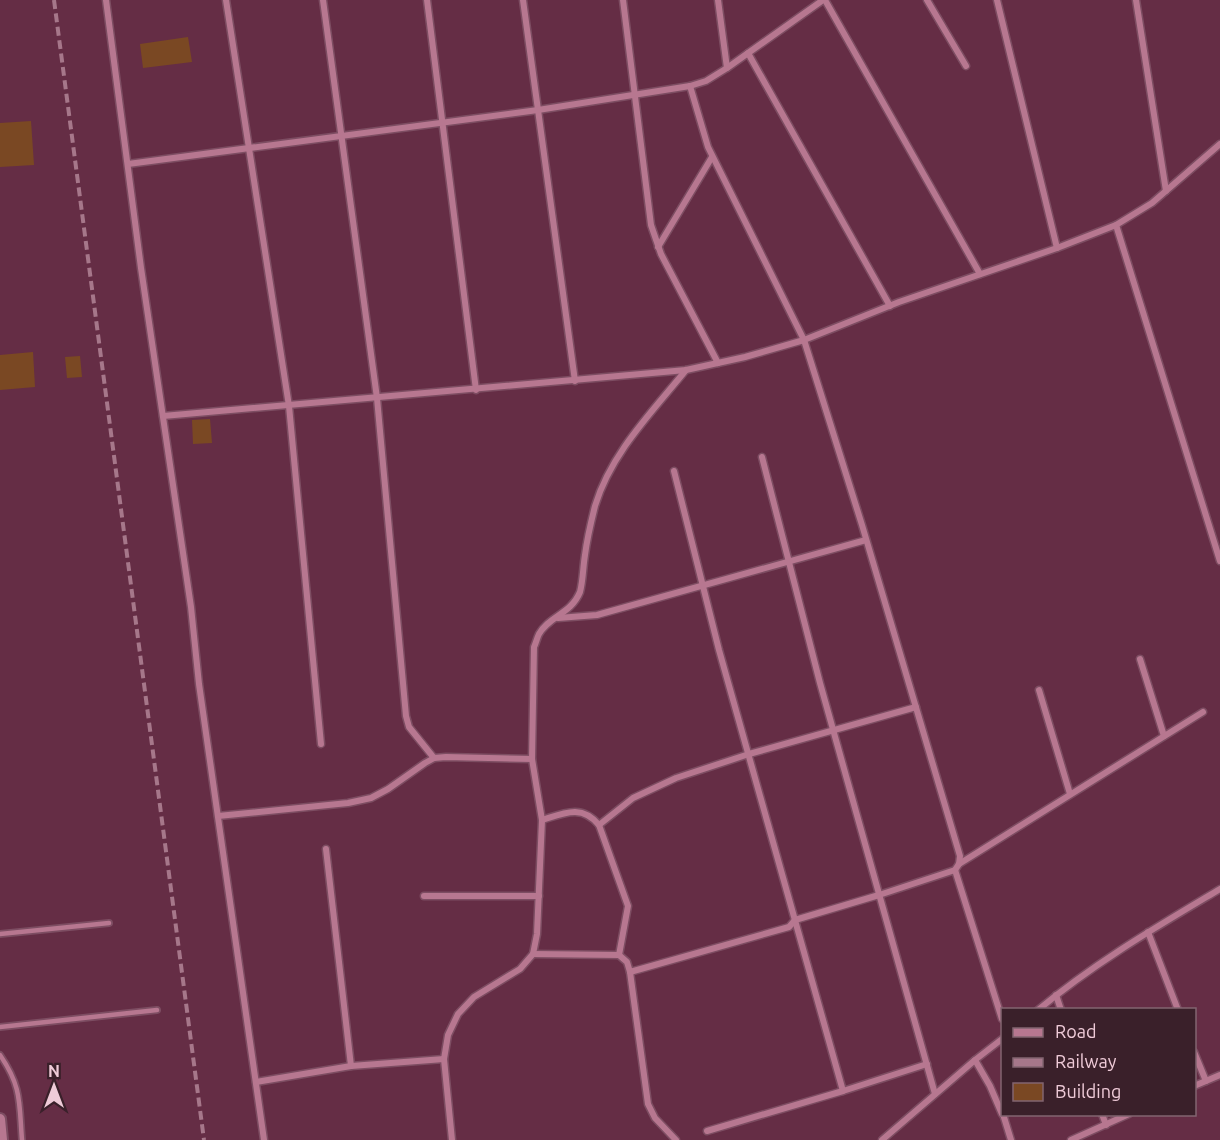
<svg xmlns="http://www.w3.org/2000/svg" width="1220" height="1140" viewBox="0 0 1220 1140" font-family="Ubuntu,sans-serif">
	<rect width="100%" height="100%" fill="#652d45"/>
	<g fill="#7a4823">
		<path d="M188,37L192,62L143,68L140,44Z"/>
		<path d="M31,121L34,165L0,167V123Z"/>
		<path d="M33,352L35,387L0,390V355Z"/>
		<path d="M80,356L82,377L67,378L65,357Z"/>
		<path d="M210,419L212,443L193,444L192,420Z"/>
	</g>
	<g fill="none" stroke-linecap="round" stroke-linejoin="round">
		<g stroke="#7d4d62" stroke-width="8">
			<g id="service">
				<path d="M0,934L109,923"/>
				<path d="M0,1027L157,1010"/>
				<path d="M0,1055C22,1087 19,1103 22,1140"/>
			</g>
		</g>
		<g stroke="#7d4d62" stroke-width="9">
			<g id="minor">
				<path d="M106,0L141,268L191,607L199,684L264,1140"/>
				<path d="M226,0L289,406L321,744"/>
				<path d="M323,0L377,398L406,716L409,727L434,758"/>
				<path d="M427,0L476,390"/>
				<path d="M523,0L575,381"/>
				<path d="M623,0L651,225L661,254L718,363"/>
				<path d="M718,0L727,68"/>
				<path d="M825,0L980,274"/>
				<path d="M927,0L966,66"/>
				<path d="M997,0L1057,248"/>
				<path d="M1136,0L1166,191"/>
				<path d="M748,53L890,306"/>
				<path d="M128,164L538,110L690,86L706,81L727,68L823,0"/>
				<path d="M1116,225L1220,561"/>
				<path d="M658,247L712,157"/>
				<path d="M163,416L686,370L745,357L804,340L899,302L1057,248L1116,225L1152,203L1220,144"/>
				<path d="M762,457L820,683L935,1094"/>
				<path d="M674,471L719,650L843,1091"/>
				<path d="M558,618L597,615L866,540"/>
				<path d="M1140,659L1164,736"/>
				<path d="M1039,690L1070,794"/>
				<path d="M218,816L348,803L371,798L388,789L425,763L434,758L446,757L532,759"/>
				<path d="M542,820C564,813 582,804 599,825L628,906L619,955"/>
				<path d="M599,825L633,798L676,778L749,754L916,707"/>
				<path d="M326,849L351,1066"/>
				<path d="M959,864L1203,712"/>
				<path d="M955,870L1002,1019"/>
				<path d="M424,896H539"/>
				<path d="M1148,932L1178,1010"/>
				<path d="M533,954L619,955L627,962L630,972L648,1104L655,1118L676,1140"/>
				<path d="M630,972L789,927L795,920L879,895L955,870L959,864L960,856L862,525L804,340L708,147L690,86"/>
				<path d="M1056,995L1061,1010"/>
				<path d="M1038,1010C1094,963 1158,926 1220,889"/>
				<path d="M1194,1052L1206,1081"/>
				<path d="M975,1060L990,1086L1002,1114"/>
				<path d="M256,1082L351,1066L444,1059"/>
				<path d="M1194,1086L1220,1075"/>
				<path d="M1003,1114L1011,1140"/>
				<path d="M1102,1114L1106,1125"/>
				<path d="M707,1131L843,1091L927,1064"/>
				<path d="M452,1140L444,1059L448,1035L458,1014L474,997L520,969L533,954L537,934L542,820L532,759L534,647C536,643 537,638 539,634C549,616 571,614 580,592C583,581 583,567 585,555C587,539 591,522 595,506C611,453 652,412 686,370"/>
				<path d="M882,1140L975,1060L1002,1039"/>
				<path d="M1071,1140L1129,1114"/>
			</g>
		</g>
		<g stroke="#7d4d62" stroke-width="14">
			<path id="tertiary" d="M0,1119L2,1140"/>
		</g>
		<use href="#service" stroke="#b77790" stroke-width="4.5"/>
		<use href="#minor" stroke="#b77790" stroke-width="6"/>
		<use href="#tertiary" stroke="#b77790" stroke-width="10"/>
		<path stroke="#a6778a" stroke-width="4" stroke-dasharray="9 4.5" stroke-linecap="butt" d="M54,0L204,1140"/>
	</g>
	<rect x="1001" y="1008" width="195" height="108" fill="#3a202a" stroke="#826470" stroke-width="1.5"/>
	<rect x="1013" y="1028" width="30" height="9" fill="#b77790" stroke="#826470" stroke-width="1.5"/>
	<text x="1055" y="1038" font-size="18" fill="#efcbd8">Road</text>
	<rect x="1013" y="1058" width="30" height="9" fill="#a6778a" stroke="#826470" stroke-width="1.5"/>
	<text x="1055" y="1068" font-size="18" fill="#efcbd8">Railway</text>
	<rect x="1013" y="1083" width="30" height="18" fill="#7a4823" stroke="#826470" stroke-width="1.5"/>
	<text x="1055" y="1098" font-size="18" fill="#efcbd8">Building</text>
	<g transform="translate(54 1086)" stroke="#3a202a" stroke-width="4.5" paint-order="stroke">
	<path d="M0-4.5L10 22L0 15L-10 22Z" fill="#efcbd8"/>
	<text y="-9" font-size="16" font-weight="bold" text-anchor="middle" fill="#efcbd8">N</text>
	</g>
</svg>
